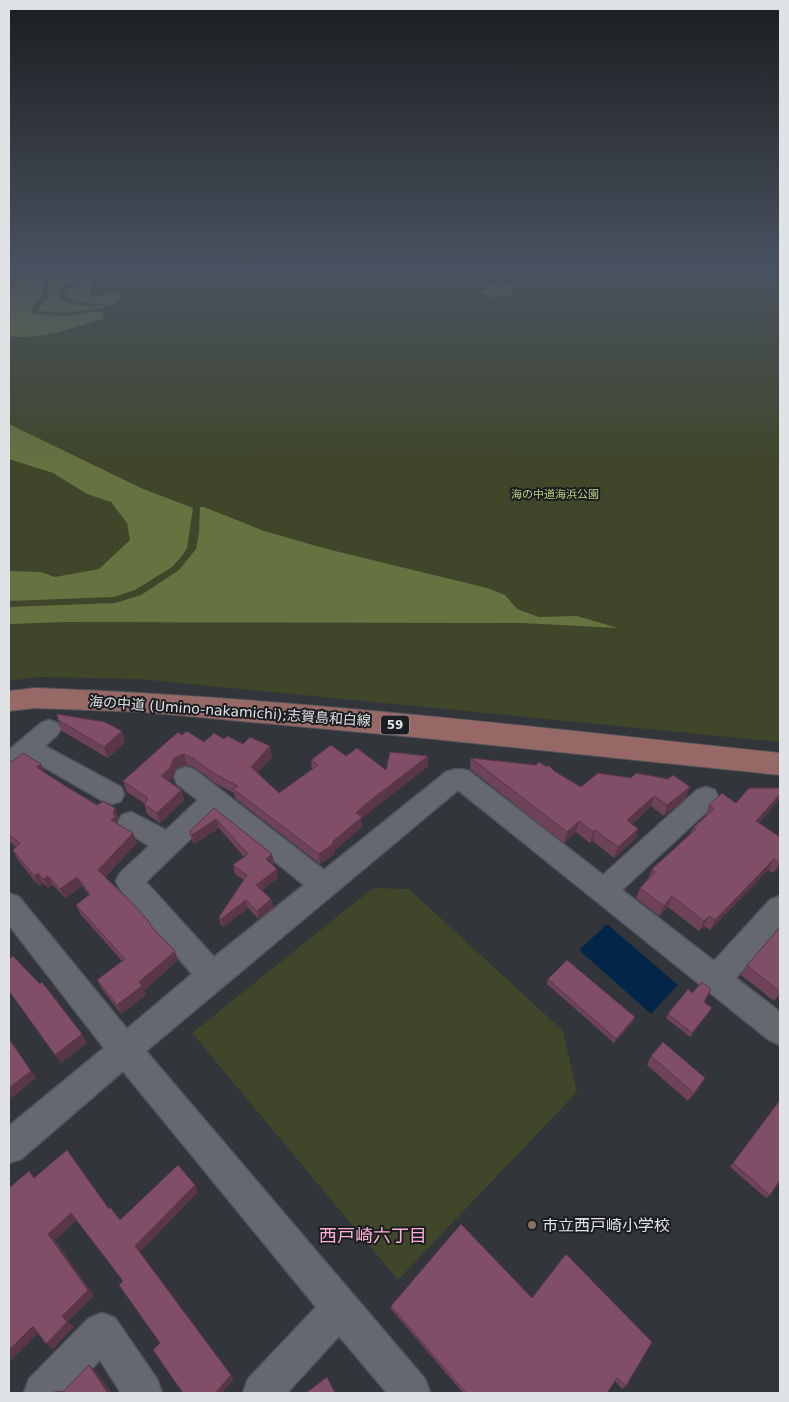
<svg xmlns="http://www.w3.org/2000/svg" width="789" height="1402" viewBox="0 0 789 1402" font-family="'DejaVu Sans','Noto Sans JP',sans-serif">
	<rect width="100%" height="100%" fill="#32363b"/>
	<g fill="#3f462a">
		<path d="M9,269H780V742L139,679L38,677L9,681Z"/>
		<path d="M373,888L409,889L563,1031L577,1092L398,1280L192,1033Z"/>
	</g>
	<g fill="#667240">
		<path d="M47,269H71L49,275L43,280V294L31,310L33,314L65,316L97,311L103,313V319C74,327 39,341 9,336V292L24,278Z"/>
		<path d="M69,274H81L72,283L61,288L60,298C71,308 90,305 104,306L105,308L65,313L40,311L38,309L49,295L47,280L53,276Z"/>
		<path d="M86,274L96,280L89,291L92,297L111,292L120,296L118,301L111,306L69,300L64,292L84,278Z"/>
		<path d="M488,284L506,286L509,284L515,286L512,289L514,291L512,294L490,298L479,291L485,289L483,286Z"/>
		<path d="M9,424L141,488L193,508L187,548L182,556L172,567L135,590L114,597L9,601V571L41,572L55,577L99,569L130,540L127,523L111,502L87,494L53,473L9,459Z"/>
		<path d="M200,507H204L264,531L327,549L487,588L505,595L517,609L539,617L577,616L618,628L521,623L67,622L9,624V607L115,603L141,595L179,570L196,549L199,533Z"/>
	</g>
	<path fill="#032648" d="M607,924L678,985L651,1014L579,950Z"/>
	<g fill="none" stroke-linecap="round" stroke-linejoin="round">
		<g stroke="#515459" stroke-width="3">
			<g id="minor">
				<path d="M49,720L57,723L61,729L57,735L45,746L121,787L124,794L121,801L112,804L103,801L30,759L17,770L9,772V750L41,723Z"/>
				<path d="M186,767L195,770L324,870L446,772C455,769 460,768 469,771L603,875L697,790L706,787L715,790L718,797L715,804L622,890L714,961L770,900L780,896V927L736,978L780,1012V1045L769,1040L458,790L146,1051L425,1379L430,1393H387L339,1336L287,1393H243L248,1379L316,1307L123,1071L21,1159L9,1163V1126L104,1048L9,925V893L19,897L127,1029L192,974L120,889L116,881L120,873L149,846L122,829L118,822L122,815L131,812L166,830L198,800L177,784L174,777L177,770ZM216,814L304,885L214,957L146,882Z"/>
				<path d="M102,1313L115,1318L157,1379L162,1393H121L100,1360L69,1393H24L29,1379L89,1318Z"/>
			</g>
		</g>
		<g stroke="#515459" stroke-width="2">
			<path id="major" d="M35,688C284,697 532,727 780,753V775L424,738L144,712L35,708L9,711V691Z"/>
		</g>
		<use href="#minor" fill="#65696f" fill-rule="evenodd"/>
		<use href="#major" fill="#976966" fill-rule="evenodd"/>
	</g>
	<g fill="#6e4358">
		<path d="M58,720L125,742L108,758L62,731Z"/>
		<path d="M182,735L204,742L224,739L243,744L272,757L257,773L279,793L312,769L311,760L346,756L386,770L428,766L363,817L362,818V827L334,851L335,854L320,864L236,799L234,793L215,783L196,768L187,765L176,768L173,778L169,781L181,790L184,800L160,823L147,814L144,803L127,792L123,781Z"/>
		<path d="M471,758L554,771L581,787L686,798L664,816L651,806L632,824L638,829L635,839L614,858L593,841L590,843L576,832L564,843L470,769Z"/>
		<path d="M9,762L41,764L45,773L67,787L97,805L115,808L118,818L117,822V824L133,833L137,843L105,877L154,929L178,960L144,990L146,995L121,1014L102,989L97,980L122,961L81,915L76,905L89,895L82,886L65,898L53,885L48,888L43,883L39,886L18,860L13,850L16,847L9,841Z"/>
		<path d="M780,788V798L779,799L759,823L780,837V866L773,873L768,870L710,930L704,926L699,931L668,907L659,916L636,898L640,888L648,879L652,869L690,834L693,828L705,817V816L709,805L736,803Z"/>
		<path d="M214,808L272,854L274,863L272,864L277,869L278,878L262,890L271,899L273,908L258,919L248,908L223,927L221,925L219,917L244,880L235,874L233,865L244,857L219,828L194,844L192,840L189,832Z"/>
		<path d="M780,927V994L774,1001L741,975L747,965Z"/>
		<path d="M548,979L633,1022L614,1043L547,984Z"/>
		<path d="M704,1002L712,1008L709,1012L690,1037L666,1018L668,1014Z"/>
		<path d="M651,1056L700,1087L688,1101L647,1065Z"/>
		<path d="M780,1100L770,1195L766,1198L730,1167Z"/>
		<path d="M566,1254L626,1386L622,1389L615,1381L607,1393H463L391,1309V1306L532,1298Z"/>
	</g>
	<g fill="#5a3747">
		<path d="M122,731L125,742L108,758L104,747Z"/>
		<path d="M270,746L272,757L253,777L251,767Z"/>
		<path d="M184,754L187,765L176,768L173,778L164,786L161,776L174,758Z"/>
		<path d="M428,756V766L363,817L362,818V827L334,851L335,854L320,864L319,854L332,842L356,813L363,806Z"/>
		<path d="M41,764L45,774L36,767Z"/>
		<path d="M690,787L686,798L664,816L667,805Z"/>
		<path d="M181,790L184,800L160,823L157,813Z"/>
		<path d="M780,794L779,799L751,832L756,821Z"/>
		<path d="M654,796L651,806L624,831L627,820Z"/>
		<path d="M115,808L118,818L117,822L118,827L111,820Z"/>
		<path d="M216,819L219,828L194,844L192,835Z"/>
		<path d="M579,821L576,832L564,843L567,832Z"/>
		<path d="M638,829L635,839L614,858L618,847Z"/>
		<path d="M595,830L593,841L590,843L593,832Z"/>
		<path d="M133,833L137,843L102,880L98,870Z"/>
		<path d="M272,854L274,863L268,867L266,859Z"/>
		<path d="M774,859L768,870L710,930L715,920Z"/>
		<path d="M780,861V866L773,873L779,863Z"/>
		<path d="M277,869L278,878L258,893L256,885Z"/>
		<path d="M38,873L43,883L39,886L34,876Z"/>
		<path d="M48,876L53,885L48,888L43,879Z"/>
		<path d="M77,877L82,886L65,898L60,889Z"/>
		<path d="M672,896L668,907L659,916L664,906Z"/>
		<path d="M271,899L273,908L258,919L257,911Z"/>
		<path d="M246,900L248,908L223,927L221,919Z"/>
		<path d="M709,916L704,926L699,931L704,921Z"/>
		<path d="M175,951L178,960L144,990L146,995L121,1014L117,1005L139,982Z"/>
		<path d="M712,1008L709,1012L690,1037L692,1033Z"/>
		<path d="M635,1017L633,1022L614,1043L616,1039Z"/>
		<path d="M82,1034L87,1043L61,1063L55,1055Z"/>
		<path d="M9,1038L36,1078L9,1100Z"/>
		<path d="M705,1078L700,1087L688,1101L694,1093Z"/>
		<path d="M195,1185L198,1192L140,1252L234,1379L222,1393H215L135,1246Z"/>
		<path d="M71,1213L77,1220L55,1240L94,1296L68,1321L74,1327L53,1349L46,1344L62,1316L48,1234Z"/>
		<path d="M33,1326L40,1331L9,1362V1350Z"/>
		<path d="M89,1365L94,1369L112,1393H106Z"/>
	</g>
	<g fill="#804e66" stroke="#5a3747">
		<path d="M57,714L105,722L122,731L104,747L58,720Z"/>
		<path d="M187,731L204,742L214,733L224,739L227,736L243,744L250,737L270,746L251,767L279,793L318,765L311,760L331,745L346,756L357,748L386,770L390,752L428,756L363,806L356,813L362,817L332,842L334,843L319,854L233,789L238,786L213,773L193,758L184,754L174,758L170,768L161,776L181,790L157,813L144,804L148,798L123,781L178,732L182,735Z"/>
		<path d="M23,753L41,764L36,767L67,787L97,805L103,801L115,808L113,813L115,817L111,820L133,833L98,870L135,906L151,924L150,925L175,951L139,982L142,986L117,1005L97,980L125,959L76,905L90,894L77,877L60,889L48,876L43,879L38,873L34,876L13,850L20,843L9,835V762L13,761Z"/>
		<path d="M471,758L536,765L539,762L547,767L548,765L554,771L581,787L598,773L631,778L636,773L668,779L673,775L690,787L667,805L654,796L627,820L638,829L618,847L595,830L593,832L579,821L567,832Z"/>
		<path d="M749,788H780V794L756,821L780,837V861L779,863L774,859L715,920L709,916L704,921L672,896L664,906L640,888L655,872L652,869L696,829L693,828L714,809L709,805L722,793L736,803Z"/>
		<path d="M214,808L272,854L266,859L277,869L256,885L271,899L257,911L246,900L221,919L219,917L247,875L233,865L248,854L216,819L192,835L189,832Z"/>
		<path d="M780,927V992L747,965Z"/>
		<path d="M13,956L40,984L42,982L82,1034L55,1055L9,991V959Z"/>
		<path d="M567,960L635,1017L616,1039L548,979Z"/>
		<path d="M702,982L711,989L704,1002L712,1008L692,1033L668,1014L688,989L692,993Z"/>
		<path d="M9,1039L31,1071L9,1088Z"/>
		<path d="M663,1042L705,1078L694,1093L651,1056Z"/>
		<path d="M780,1100V1180L770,1195L733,1163Z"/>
		<path d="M67,1150L109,1209L110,1207L120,1220L178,1165L195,1185L135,1246L231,1375L215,1393H183L153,1350L160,1343L119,1285L123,1281L71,1213L48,1234L88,1290L62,1316L67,1322L46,1344L33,1326L9,1350V1188L29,1171L34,1178Z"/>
		<path d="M461,1224L532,1298L566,1254L652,1342L626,1386L617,1378L607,1393H466L391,1306Z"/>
		<path d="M89,1365L107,1392L106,1393H52L54,1392L64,1391Z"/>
		<path d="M327,1377L335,1393H306Z"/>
	</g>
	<linearGradient id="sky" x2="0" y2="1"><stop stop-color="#1c1e20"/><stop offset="0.58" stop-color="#495260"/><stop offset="1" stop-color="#495260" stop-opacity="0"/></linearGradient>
	<rect width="789" height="465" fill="url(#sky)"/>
	<circle fill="#8d6e63" stroke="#1b1d20" stroke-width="2" cx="532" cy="1225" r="5"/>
	<g text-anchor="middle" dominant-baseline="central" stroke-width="4" stroke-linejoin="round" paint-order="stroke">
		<g font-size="11" fill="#bbd082" stroke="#1b1d20">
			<text x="555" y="494">海の中道海浜公園</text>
		</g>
		<rect fill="#1b1d20" stroke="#a5a8ab" stroke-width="1" x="381" y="715.5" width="28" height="19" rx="4"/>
		<g font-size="12" font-weight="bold" fill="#e0e3e6">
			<text x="395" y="725">59</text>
		</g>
		<g font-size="14" fill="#e0e3e6" stroke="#1b1d20">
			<text transform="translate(230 711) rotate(4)">海の中道 (Umino-nakamichi);志賀島和白線</text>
		</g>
		<g font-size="16" fill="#e0e3e6" stroke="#1b1d20" text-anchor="start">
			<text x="542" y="1225">市立西戸崎小学校</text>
		</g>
		<g font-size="18" fill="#fdb0d3" stroke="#1b1d20">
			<text x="373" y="1235">西戸崎六丁目</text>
		</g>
	</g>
	<rect width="789" height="1402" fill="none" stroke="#e0e3e6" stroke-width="20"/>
</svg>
